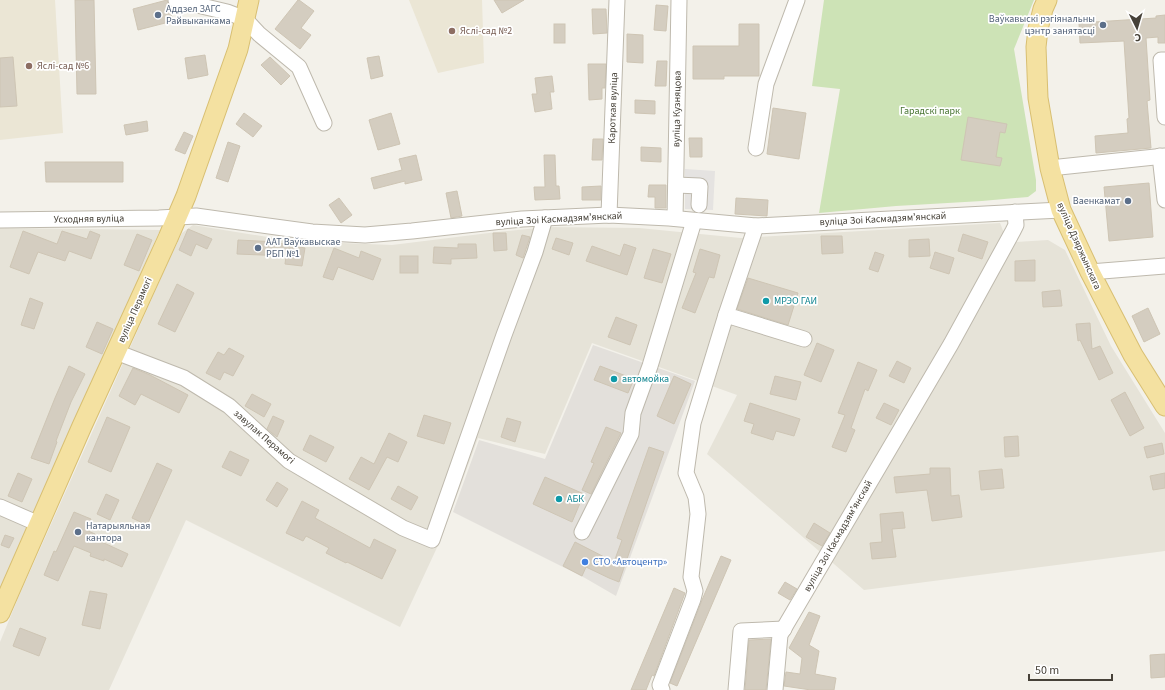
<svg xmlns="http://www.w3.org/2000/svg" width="1165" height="690" viewBox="0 0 1165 690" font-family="'Source Sans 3',sans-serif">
	<rect width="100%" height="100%" fill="#f3f1ea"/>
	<g fill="#e6e3d8">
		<path d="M1000,223L1004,233L1000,243L1048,240L1065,250L1111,346L1165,433V551L864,590L707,454L737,395L592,343L545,454L478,438L441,539L400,627L186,520L109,690H0V642L19,596L170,258L182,233L193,225L292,241L392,245L497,232L547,227L639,228L741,238Z"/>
		<path d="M0,228L160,230L0,592Z"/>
	</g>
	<path fill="#e3e0db" d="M593,345L695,381L616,596L585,578L453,512L479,440L545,459Z"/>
	<g fill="#ebe6d5">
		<path d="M0,0H55L63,133L0,140Z"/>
		<path d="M409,0H482L484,63L438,73Z"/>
	</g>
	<path fill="#cde3b6" d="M824,0H1034L1014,49L1036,180V191L1028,197L982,201L896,206L819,213L840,89L812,86Z"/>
	<path fill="#e5e3e1" d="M685,169L715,171L713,210L685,209Z"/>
	<g fill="#d4cdc0" stroke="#cec5b4">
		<path d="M75,0H94L96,94H77Z"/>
		<path d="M167,0L173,21L138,30L133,9Z"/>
		<path d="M298,0H299L314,11L301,28L311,35L300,49L275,29Z"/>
		<path d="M494,0H524L502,13Z"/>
		<path d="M656,5L668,6L666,31L654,30Z"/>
		<path d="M592,9H606L607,33L593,34Z"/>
		<path d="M1165,15V43H1158V37L1146,38L1150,100L1147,101L1151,148L1096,153L1095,136L1128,133L1127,119L1129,118L1124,41L1080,43L1079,23L1156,18V16Z"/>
		<rect x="554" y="24" width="11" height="19"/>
		<path d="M739,24H759V76H724V79H693V46H739Z"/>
		<path d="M627,34L643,35V63L627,62Z"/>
		<path d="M205,55L208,75L188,79L185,58Z"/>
		<path d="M379,56L383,76L371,79L367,58Z"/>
		<path d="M13,57L17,106L0,107V58Z"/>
		<path d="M270,57L290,76L281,85L261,65Z"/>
		<path d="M657,61H667L666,86H655Z"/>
		<path d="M588,64H606L605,88H602V99L589,100Z"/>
		<path d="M552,76L554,92H550L552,109L535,112L532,94H537L535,78Z"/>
		<path d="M635,100L655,101V114L635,113Z"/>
		<path d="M773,108L806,113L799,159L767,154Z"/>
		<path d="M244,113L262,126L253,137L236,124Z"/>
		<path d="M391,113L400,144L378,150L369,120Z"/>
		<path d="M968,117L1007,124L1005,133L1000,132L996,157L1002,158L1000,166L961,160Z"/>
		<path d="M147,121L148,131L126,135L124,125Z"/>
		<path d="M184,132L193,136L185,154L175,150Z"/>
		<path d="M689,138H702V157H690Z"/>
		<path d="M593,139H603L602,160H592Z"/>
		<path d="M228,142L240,146L228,182L216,178Z"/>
		<path d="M641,147L661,148V162L641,161Z"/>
		<path d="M416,155L422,180L405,184V181L374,189L371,178L402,170L399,159Z"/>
		<path d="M544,155H555L556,186H559L560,199L535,200L534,187H545Z"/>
		<path d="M45,162H123V182H46Z"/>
		<path d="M1149,183L1153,237L1109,241L1104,187Z"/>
		<path d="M649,185H666V208H655V197H648Z"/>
		<path d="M601,186V200H582V187Z"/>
		<path d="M457,191L462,216L451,218L446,193Z"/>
		<path d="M339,198L352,215L341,223L329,205Z"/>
		<path d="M736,198L768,200L767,216L735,214Z"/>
		<path d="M188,229L212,239L207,249L196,244L191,256L179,250Z"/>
		<path d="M23,231L57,244L62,231L87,239L90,231L100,235L91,259L69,251L65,261L38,252L29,274L10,267Z"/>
		<path d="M493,233H506L507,250L494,251Z"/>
		<path d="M137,234L152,240L139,271L124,265Z"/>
		<path d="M963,234L988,242L982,259L958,251Z"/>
		<path d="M522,235L530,237L523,258L516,255Z"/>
		<path d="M821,236H842L843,253L822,254Z"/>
		<path d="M556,238L573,243L569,255L552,249Z"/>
		<path d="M929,239L930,256L909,257V240Z"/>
		<path d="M238,240L278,242V243L305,248L302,266L285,264L286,256L237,254Z"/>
		<path d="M458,244H476L477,258L451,259V264L433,263L434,247L458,248Z"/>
		<path d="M624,244L636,248L627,275L586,261L592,246L620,256Z"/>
		<path d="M334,248L359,258L361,251L381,259L373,280L338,267L333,280L323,277Z"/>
		<path d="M653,249L671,254L662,283L644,278Z"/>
		<path d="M700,249L720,255L714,278L709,277L695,313L682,308L696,273L693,272Z"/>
		<path d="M875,252L884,255L878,272L869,269Z"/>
		<path d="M935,252L954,258L949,274L930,268Z"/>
		<rect x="400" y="256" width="18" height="17"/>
		<path d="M1035,260V281H1015V261Z"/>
		<path d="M748,278L798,293L788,325L737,309Z"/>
		<path d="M177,284L194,293L175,332L158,324Z"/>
		<path d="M1060,290L1062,306L1043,307L1042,292Z"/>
		<path d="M30,298L43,303L34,329L21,325Z"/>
		<path d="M1148,308L1160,334L1144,342L1132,316Z"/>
		<path d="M616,317L637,325L630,345L608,337Z"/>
		<path d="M97,322L113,329L102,354L86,347Z"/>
		<path d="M1090,323L1092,349L1100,346L1113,373L1099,380L1080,340L1078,341L1076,324Z"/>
		<path d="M817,343L834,350L821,382L804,375Z"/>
		<path d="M229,348L244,356L233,376L224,372L220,380L206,373L218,352L224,355Z"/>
		<path d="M897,361L911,368L904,383L889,376Z"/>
		<path d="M858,362L877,370L868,391L865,389L851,428L855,430L846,452L832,447L845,415L838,413Z"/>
		<path d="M69,366L85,374L71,402L56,441L57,442L49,464L31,458L55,398Z"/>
		<path d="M600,366L634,379L628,393L594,380Z"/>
		<path d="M133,368L150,375L188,395L179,413L141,394L135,405L119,396Z"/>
		<path d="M674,376L691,384L674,424L657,416Z"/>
		<path d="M775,376L801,382L796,400L770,394Z"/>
		<path d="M1125,392L1144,428L1130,436L1111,400Z"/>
		<path d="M252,394L271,404L264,417L245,406Z"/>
		<path d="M750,403L800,419L794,436L776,431L773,440L751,433L754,424L744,421Z"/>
		<path d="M884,403L899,410L891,425L876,418Z"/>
		<path d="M424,415L451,423L444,444L417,436Z"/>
		<path d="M273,416L284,421L277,437L267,429Z"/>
		<path d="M107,417L130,427L111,472L88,462Z"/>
		<path d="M507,418L521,422L515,442L501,437Z"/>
		<path d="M606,427L621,433L591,494L582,490L594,463L591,462Z"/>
		<path d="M389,433L407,442L398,462L387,457L369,490L349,479L361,457L374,464Z"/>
		<path d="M310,435L334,447L326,462L303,450Z"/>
		<path d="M1018,436L1019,456L1005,457L1004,437Z"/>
		<path d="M1162,443L1164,454L1147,458L1144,447Z"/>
		<path d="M649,447L664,452L619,582L609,578L586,567L582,576L563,566L575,542L614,562L622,540L617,538Z"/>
		<path d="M230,451L249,460L241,476L222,467Z"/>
		<path d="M157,463L172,470L147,525L132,518Z"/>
		<path d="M930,468H950L951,496L959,495L962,517L932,521L927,490L896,493L894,477L930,474Z"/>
		<path d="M1002,469L1004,488L981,490L979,471Z"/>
		<path d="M18,473L32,479L22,502L8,496Z"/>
		<path d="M1165,473V488L1153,490L1150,476Z"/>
		<path d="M545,477L584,494L572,522L533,504Z"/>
		<path d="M277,482L288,489L277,507L266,500Z"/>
		<path d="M398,486L418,497L411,510L391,499Z"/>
		<path d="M106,494L119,500L110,520L97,514Z"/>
		<path d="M302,501L319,510L315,518L370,548L374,539L396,550L382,579L347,562L346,563L326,553L329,548L306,536L303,541L286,533Z"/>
		<path d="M74,512L91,519L86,530L95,534L93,538L128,554L122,567L104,559V561L90,556L91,553L74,546L58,581L44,575L54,551L56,552Z"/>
		<path d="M903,512L905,528L892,529L896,557L872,559L870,543L882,542L880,514Z"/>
		<path d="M814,523L830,533L822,546L806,537Z"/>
		<path d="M5,535L14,538L9,548L1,545Z"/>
		<path d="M721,556L731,560L677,686L670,683L702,600Z"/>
		<path d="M785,582L797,589L790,600L778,593Z"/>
		<path d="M674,588L685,593L654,676L652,675L646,690H631Z"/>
		<path d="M90,591L107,594L100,629L82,625Z"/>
		<path d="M809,612L820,616L809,645L819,651L815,674L836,678L834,690H811L784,686L786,672L800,674L802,658L789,648Z"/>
		<path d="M20,628L46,638L39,656L13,646Z"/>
		<path d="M771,639L766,690H745L749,640Z"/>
		<path d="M1165,654V677L1151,678L1150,655Z"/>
	</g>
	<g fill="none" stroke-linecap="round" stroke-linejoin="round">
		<g stroke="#beb9ad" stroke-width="17">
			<g id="minor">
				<path d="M176,0L227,12L245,19L259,34L299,67L324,123"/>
				<path d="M1165,60H1161L1165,117"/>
				<path d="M756,148L766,84L797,0"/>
				<path d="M1160,156L1165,200"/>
				<path d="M1050,168L1165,156"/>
				<path d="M676,185L700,186L699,205"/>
				<path d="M609,215L617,0"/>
				<path d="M675,218L679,0"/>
				<path d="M0,220L159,218L196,216L312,232L365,235L412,231L522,219L609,215L669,218L756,226L1061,210"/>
				<path d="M756,226L726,315L804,339"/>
				<path d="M1090,272L1165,266"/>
				<path d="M116,352L184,378L229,406L289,461L403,528L432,540L504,335L535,252L545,218"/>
				<path d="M0,507L39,524"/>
				<path d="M582,532L631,434L633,413L650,366L694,221"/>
				<path d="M662,690L660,685L693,599L695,591L691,577L698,514L696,497L686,473L693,423L726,315"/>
				<path d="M736,690L741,631L784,629"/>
				<path d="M775,690L780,635L951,344L1013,231L1016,225L1015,212"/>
			</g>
		</g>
		<g stroke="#d8bf72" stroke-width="21">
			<g id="major">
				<path d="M1047,0L1043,9L1038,29L1036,47L1038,98L1050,168L1061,210L1090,272L1133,355L1165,406"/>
				<path d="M0,613L82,426L168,238L186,196L238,49L249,0"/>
			</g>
		</g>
		<use href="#minor" stroke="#fff" stroke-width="15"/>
		<use href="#major" stroke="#f4e1a1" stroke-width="19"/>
	</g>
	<g fill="#5c6f8a" stroke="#fff" stroke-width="1.5">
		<circle cx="158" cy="15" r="4"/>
		<circle cx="1103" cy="25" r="4"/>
		<circle cx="1128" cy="201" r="4"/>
		<circle cx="258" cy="248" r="4"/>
		<circle cx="78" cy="532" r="4"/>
	</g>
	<g fill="#8d6e63" stroke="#fff" stroke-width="1.5">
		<circle cx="452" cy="31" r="4"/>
		<circle cx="29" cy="66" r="4"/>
	</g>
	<g fill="#0f9aa8" stroke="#fff" stroke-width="1.5">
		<circle cx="766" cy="301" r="4"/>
		<circle cx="614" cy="379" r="4"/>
		<circle cx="559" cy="499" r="4"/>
	</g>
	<circle fill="#3f7fe0" stroke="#fff" stroke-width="1.5" cx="585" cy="562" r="4"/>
	<g text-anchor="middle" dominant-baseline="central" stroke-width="3.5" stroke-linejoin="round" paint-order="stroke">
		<g font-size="10" fill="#4e5e75" stroke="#fff" text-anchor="start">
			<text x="166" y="9">Аддзел ЗАГС<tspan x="166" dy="12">Райвыканкама</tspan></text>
			<text x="1095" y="19" text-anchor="end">Ваўкавыскі рэгіянальны<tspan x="1095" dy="12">цэнтр занятасці</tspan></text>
			<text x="1120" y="201" text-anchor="end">Ваенкамат</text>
			<text x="266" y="242">ААТ Ваўкавыскае<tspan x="266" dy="12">РБП №1</tspan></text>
			<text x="86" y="526">Натарыяльная<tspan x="86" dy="12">кантора</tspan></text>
		</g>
		<g font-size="10" fill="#785e54" stroke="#fff" text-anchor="start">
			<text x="460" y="31">Яслі-сад №2</text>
			<text x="37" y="66">Яслі-сад №6</text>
		</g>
		<g font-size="10" fill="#464138" stroke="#fff">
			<text transform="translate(613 108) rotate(-88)">Кароткая вуліца</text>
			<text transform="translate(677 109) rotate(-89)">вуліца Кузняцова</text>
			<text transform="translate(89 219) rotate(-1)">Усходняя вуліца</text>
			<text transform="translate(559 219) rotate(-3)">вуліца Зоі Касмадзямʼянскай</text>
			<text transform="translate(883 219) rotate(-3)">вуліца Зоі Касмадзямʼянскай</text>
			<text transform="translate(1079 246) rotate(66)">вуліца Дзяржынскага</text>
			<text transform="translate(135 310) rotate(-66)">вуліца Перамогі</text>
			<text transform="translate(264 437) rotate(41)">завулак Перамогі</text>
			<text transform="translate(838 536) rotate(-60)">вуліца Зоі Касмадзямʼянскай</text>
		</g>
		<g font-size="10" fill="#477331" stroke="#fff">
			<text x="930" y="111">Гарадскі парк</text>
		</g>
		<g font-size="10" fill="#0d838f" stroke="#fff" text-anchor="start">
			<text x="774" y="301">МРЭО ГАИ</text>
			<text x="622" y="379">автомойка</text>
			<text x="567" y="499">АБК</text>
		</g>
		<g font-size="10" fill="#366cbe" stroke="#fff" text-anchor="start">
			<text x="593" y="562">СТО «Автоцентр»</text>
		</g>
	</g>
	<g transform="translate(1137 28) rotate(175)" stroke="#ffffff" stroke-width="3" paint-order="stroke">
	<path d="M0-3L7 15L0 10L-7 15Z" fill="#464138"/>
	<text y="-6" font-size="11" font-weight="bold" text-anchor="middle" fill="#464138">С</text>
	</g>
	<path d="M1029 674v6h83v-6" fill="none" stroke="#464138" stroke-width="2"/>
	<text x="1035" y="674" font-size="12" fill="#464138" stroke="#ffffff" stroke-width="3" paint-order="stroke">50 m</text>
</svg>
